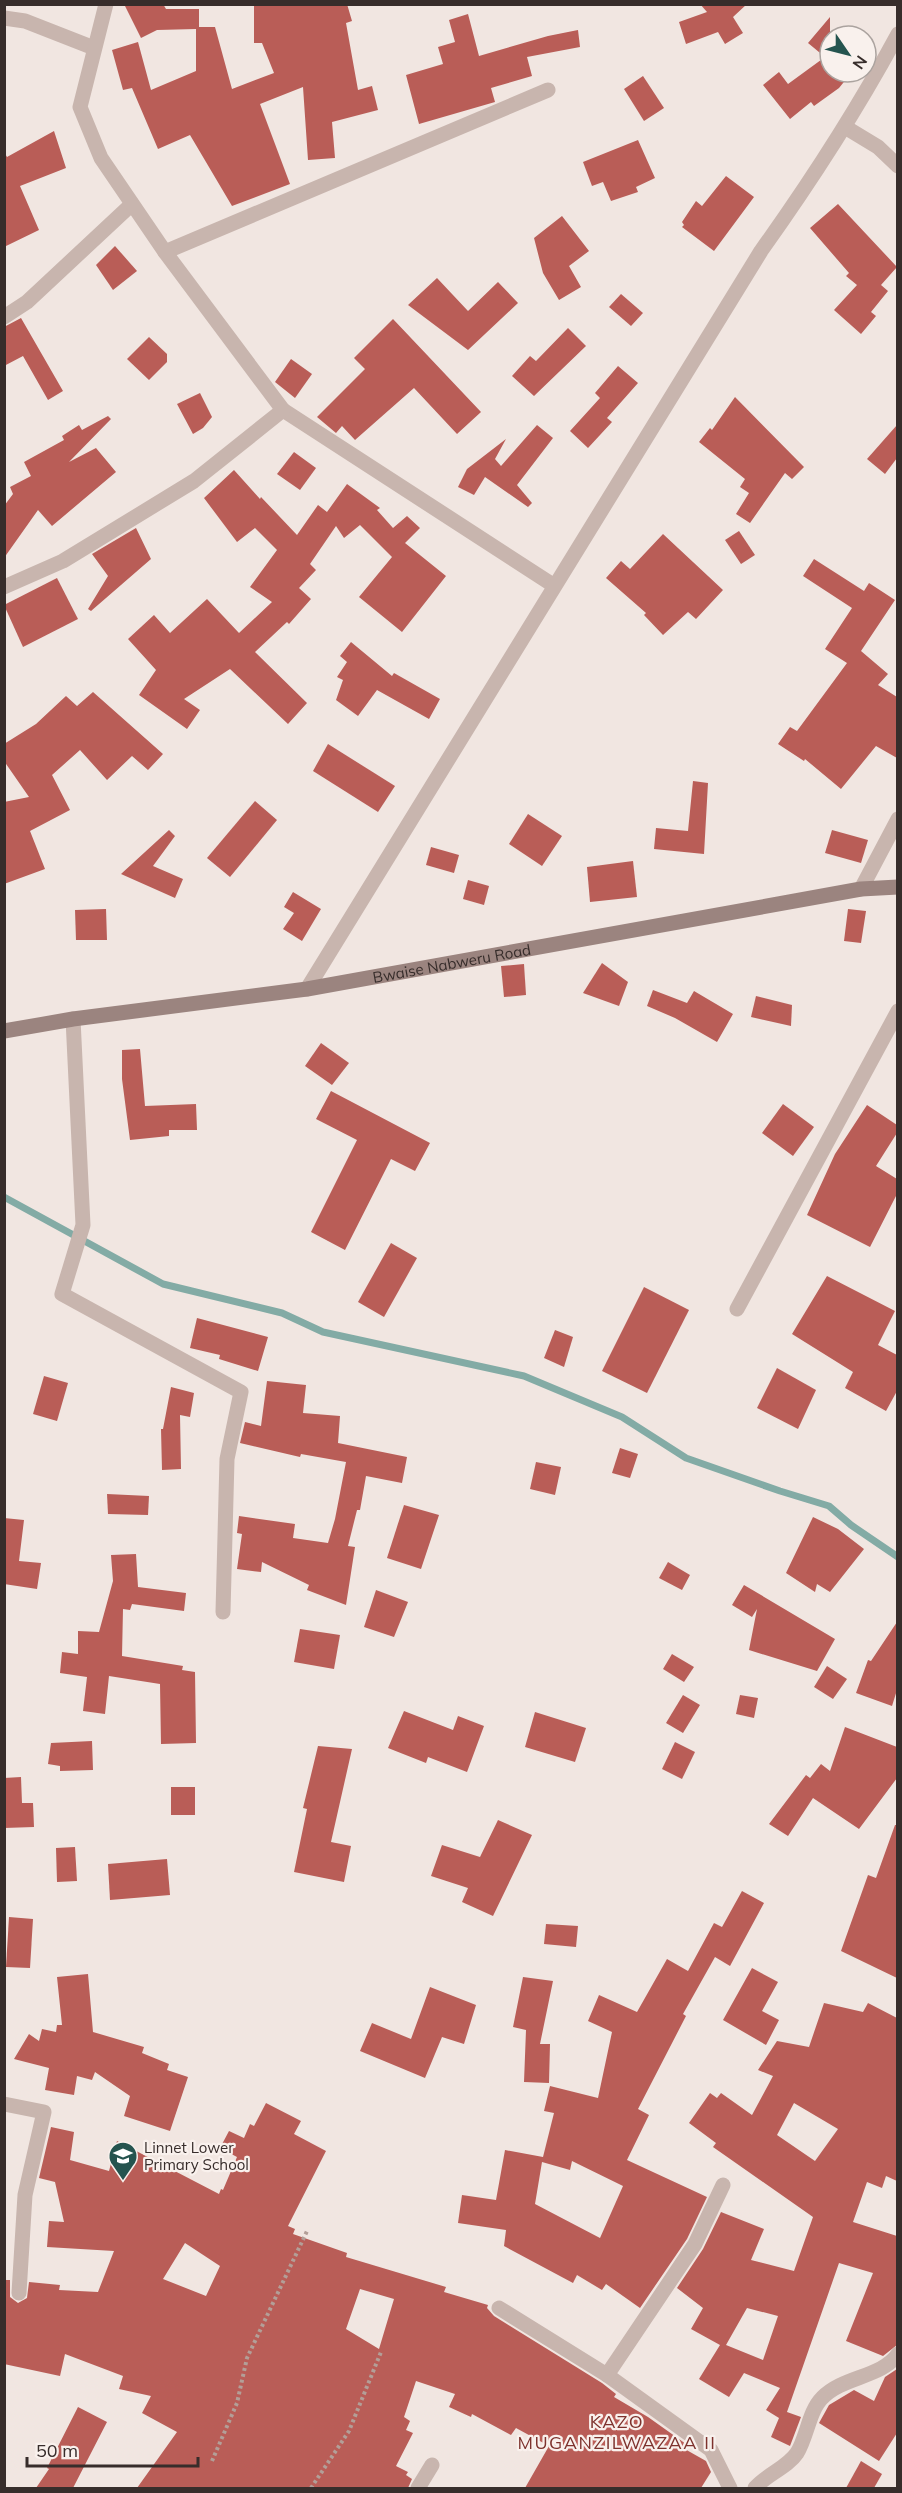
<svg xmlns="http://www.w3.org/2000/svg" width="902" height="2493" viewBox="0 0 902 2493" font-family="Mulish,sans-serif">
	<rect width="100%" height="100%" fill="#f1e6e1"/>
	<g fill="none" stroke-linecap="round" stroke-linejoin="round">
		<path stroke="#83aba5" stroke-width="7" d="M4,1197L163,1284L282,1313L323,1332L524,1376L622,1417L686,1458L780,1491L829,1506L851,1525L898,1557"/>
	</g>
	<g fill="#b95d57" fill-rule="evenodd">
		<path d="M124,4H163L166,9H199V27H215L232,89L274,73L262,43H254V4H347L352,21L346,23L358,90L372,86L378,110L332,122L335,158L308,160L303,87L260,104L290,184L232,206L190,135L158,149L132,88L123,90L112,50L138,42L151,90L196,71V29L157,30L141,38Z"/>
		<path d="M700,4H747L733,17L743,33L725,44L718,32L686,44L679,22L707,12Z"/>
		<path d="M468,14L479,56L548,36L578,30L580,47L527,57L532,76L491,88L495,102L419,124L406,75L443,64L438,47L455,42L449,20Z"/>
		<path d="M830,17V72H852L839,88L814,106L811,102L790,119L763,85L779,72L788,84L825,57L808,43Z"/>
		<path d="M643,76L664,108L644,121L624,89Z"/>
		<path d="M54,131L66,168L20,186L39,230L4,247V152L7,157Z"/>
		<path d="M638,140L655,178L636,187L638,192L611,201L603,182L592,186L583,162Z"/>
		<path d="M726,176L754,197L714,251L682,227L684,225L682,222L696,201L702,206Z"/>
		<path d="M838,204L897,267L881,285L888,291L871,312L876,316L861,334L834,310L857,285L846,276L849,273L810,228Z"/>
		<path d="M562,216L589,251L569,266L581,287L559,300L543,273L534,238Z"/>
		<path d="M115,246L137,271L113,290L96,265Z"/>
		<path d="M437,278L468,311L498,282L518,303L468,350L408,305Z"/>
		<path d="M621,294L643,313L631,326L609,307Z"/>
		<path d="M21,318L63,391L48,400L23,356L4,366V327Z"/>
		<path d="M393,319L481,412L457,434L414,388L355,440L342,426L336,433L317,417L365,369L354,358Z"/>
		<path d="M568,328L586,346L534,396L512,376L530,356L536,361Z"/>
		<path d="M149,337L167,354V362L149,380L127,359Z"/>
		<path d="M291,359L312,374L295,398L275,382Z"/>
		<path d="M618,366L638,383L607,418L612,422L588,448L570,431L600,398L595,393Z"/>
		<path d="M200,393L212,417L203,428L193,434L177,404Z"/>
		<path d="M735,397L804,467L792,479L785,473L750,523L736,514L749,493L740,487L745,479L699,442L710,428L712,430Z"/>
		<path d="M108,416L111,419L69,462L96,448L116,472L52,526L38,510L4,558V506L13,494L10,487L31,476L24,462L64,440L62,436L79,425L82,430Z"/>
		<path d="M537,425L553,438L517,485L532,503L528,507L485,477L474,495L458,487L467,469L506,439L495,459L501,466Z"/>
		<path d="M897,425V458L885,474L867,459Z"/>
		<path d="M294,452L316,468L300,490L277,474Z"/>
		<path d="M234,470L260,499L261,497L297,535L318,505L327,512L347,484L380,508L377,510L393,528L407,516L420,528L405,543L446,576L402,632L359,597L392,557L360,525L344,538L336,526L310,564L316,570L299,588L311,599L289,624L287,622L255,652L307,703L288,724L230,669L184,699L200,710L187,729L139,695L156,670L128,639L154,615L170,633L207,599L239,633L272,602L250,587L277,550L255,528L237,542L204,498Z"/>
		<path d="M136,528L151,559L91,611L88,609L108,576L92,554Z"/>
		<path d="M739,531L755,555L741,564L725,540Z"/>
		<path d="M663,534L723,590L696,619L688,612L663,635L644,615L646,613L606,578L621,561L630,569Z"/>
		<path d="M814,559L864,591L869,583L895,600L861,651L888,674L878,685L897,697V758L876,746L841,789L805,759L804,761L778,744L790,727L797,731L847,663L825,649L852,608L803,576Z"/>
		<path d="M57,578L78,619L23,647L4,605Z"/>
		<path d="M351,642L392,676L394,673L440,699L429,719L377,690L358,716L336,700L343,680L337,677L347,662L340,656Z"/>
		<path d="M93,692L163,754L148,770L132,756L107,780L80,750L52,775L70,810L30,831L45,869L4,884V802L29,797L4,761V744L36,724L66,696L77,706Z"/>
		<path d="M328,744L395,786L378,812L313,771Z"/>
		<path d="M693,781L708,783L704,854L654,849L656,828L688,831Z"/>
		<path d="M255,801L277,820L230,877L207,858Z"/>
		<path d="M528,814L562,836L542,866L509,844Z"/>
		<path d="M169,830L175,836L153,866L183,879L175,898L121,874Z"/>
		<path d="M832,830L868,840L861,863L825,853Z"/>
		<path d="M431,847L459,855L454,873L426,865Z"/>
		<path d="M633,861L637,897L590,902L587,867Z"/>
		<path d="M468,880L489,886L484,905L463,899Z"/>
		<path d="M293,892L321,909L302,941L283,929L294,913L284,907Z"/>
		<path d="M106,909L107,940H76L75,910Z"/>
		<path d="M848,909L866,911L861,943L844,941Z"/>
		<path d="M602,963L628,982L619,1006L583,993Z"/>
		<path d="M524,964L526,995L504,997L501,966Z"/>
		<path d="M653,990L687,1003L694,991L733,1014L717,1042L675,1018L647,1006Z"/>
		<path d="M756,996L792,1005L791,1026L751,1017Z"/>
		<path d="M321,1043L349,1063L332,1085L305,1066Z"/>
		<path d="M140,1049L145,1106L196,1104L197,1130H169V1136L130,1140L122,1079V1050Z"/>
		<path d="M331,1091L430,1143L415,1171L391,1159L345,1250L311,1232L357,1140L316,1119Z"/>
		<path d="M783,1104L814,1127L793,1156L762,1133Z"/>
		<path d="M867,1105L897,1125V1133L876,1166L897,1179V1194L870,1247L807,1215L835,1154Z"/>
		<path d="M391,1243L417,1258L384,1317L358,1302Z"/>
		<path d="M827,1276L895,1311L878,1345L897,1355V1391L886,1411L845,1388L853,1372L792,1334Z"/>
		<path d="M644,1287L689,1310L647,1393L602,1371Z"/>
		<path d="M197,1318L268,1337L258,1371L219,1359L220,1355L190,1348Z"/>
		<path d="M555,1330L573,1337L564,1367L544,1358Z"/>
		<path d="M777,1368L816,1390L798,1429L757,1408Z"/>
		<path d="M44,1376L68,1383L57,1421L33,1414Z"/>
		<path d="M267,1381L306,1385L303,1413L340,1416L338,1443L407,1457L402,1483L366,1476L360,1510H357L348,1546L355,1547L346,1605L307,1590L309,1585L262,1562L261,1572L237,1569L242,1534L237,1533L239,1516L295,1524L293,1538L328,1543L335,1519L346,1462L301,1454L300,1457L240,1443L245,1422L261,1426Z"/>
		<path d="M171,1387L194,1393L190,1417L180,1415L181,1469L162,1470L161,1429H163Z"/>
		<path d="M620,1448L638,1454L630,1478L612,1473Z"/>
		<path d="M536,1462L561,1467L555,1495L530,1489Z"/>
		<path d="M107,1494L149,1496L148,1515L108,1514Z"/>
		<path d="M404,1505L439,1515L421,1569L387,1558Z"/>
		<path d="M813,1517L838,1529L864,1549L830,1592L817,1584L815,1592L786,1573Z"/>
		<path d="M4,1518L24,1520L19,1561L41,1563L37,1589L4,1584Z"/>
		<path d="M136,1554L138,1587L186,1593L184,1611L132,1604L130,1610L123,1609L122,1656L183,1666L182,1670L195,1672L196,1743L161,1744L160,1684L109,1676L105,1714L83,1711L87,1677L60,1673L62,1652L78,1654V1631L99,1632L113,1581L111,1555Z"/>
		<path d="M668,1562L690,1575L682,1590L659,1578Z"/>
		<path d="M744,1585L835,1639L817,1671L749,1650L757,1609L752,1617L732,1605Z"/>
		<path d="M376,1590L408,1602L394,1637L364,1627Z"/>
		<path d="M897,1622V1690L892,1706L856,1693L868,1660L871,1661Z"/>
		<path d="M300,1629L340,1635L334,1669L294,1662Z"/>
		<path d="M672,1654L694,1667L684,1682L663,1669Z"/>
		<path d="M827,1666L847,1679L833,1699L814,1687Z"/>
		<path d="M683,1695L700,1705L683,1733L666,1723Z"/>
		<path d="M740,1695L758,1698L754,1718L736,1714Z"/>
		<path d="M404,1711L453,1730L458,1716L484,1726L467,1772L428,1757L426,1763L388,1748Z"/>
		<path d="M535,1712L586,1728L575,1762L525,1747Z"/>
		<path d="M845,1727L897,1747V1778L859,1829L813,1798L788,1836L769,1824L806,1775L810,1778L821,1764L830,1771Z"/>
		<path d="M92,1741L93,1770L60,1771V1766L48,1764L51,1743Z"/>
		<path d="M675,1742L695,1752L682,1779L662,1769Z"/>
		<path d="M318,1746L352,1749L331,1842L351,1846L344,1882L294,1872L307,1809L303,1808Z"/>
		<path d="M21,1777L22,1803H33L34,1827L4,1828V1778Z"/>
		<rect x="171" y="1787" width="24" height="28"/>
		<path d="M498,1820L532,1835L493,1916L462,1902L468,1888L431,1876L442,1845L480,1857Z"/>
		<path d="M895,1825H897V1978L841,1951L868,1875L876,1878Z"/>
		<path d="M75,1847L77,1881L57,1882L56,1848Z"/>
		<path d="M167,1859L170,1895L110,1900L108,1864Z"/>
		<path d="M742,1891L764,1903L730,1966L715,1957L683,2014L686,2016L638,2109L649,2115L627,2160L707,2197L687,2239L640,2308L606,2284L602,2290L577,2275L573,2283L504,2246L506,2230L458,2223L462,2195L496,2200L505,2150L543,2157L542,2161L554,2113L544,2111L550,2086L598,2098L612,2032L588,2021L599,1995L637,2012L667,1959L688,1971L714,1923L722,1927ZM572,2161L623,2186L600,2238L535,2204L542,2162L570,2170Z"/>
		<path d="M9,1917L33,1919L30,1968L6,1967Z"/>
		<path d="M546,1924L578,1926L576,1947L544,1944Z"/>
		<path d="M752,1968L778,1982L762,2011L779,2020L766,2045L723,2020Z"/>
		<path d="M88,1974L93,2032L144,2047L142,2053L169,2064L167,2070L188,2077L170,2131L124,2116L130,2096L95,2072L92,2080L77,2076L74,2095L45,2090L49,2068L14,2059L29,2034L39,2041L42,2029L56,2032L57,2025H62L57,1977Z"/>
		<path d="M523,1977L553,1981L540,2044H550L549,2083L524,2082L526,2030L513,2027Z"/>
		<path d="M430,1987L476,2005L464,2044L442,2037L425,2078L360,2051L372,2023L411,2039Z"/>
		<path d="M824,2003L863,2012L868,2003L897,2018V2181L886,2176L882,2188L867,2182L853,2222L897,2236V2345L883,2356L846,2341L873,2273L839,2263L787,2412L801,2417L790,2446L771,2437L779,2418L766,2410L780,2388L744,2373L729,2397L699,2379L720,2345L691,2329L703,2308L677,2288L703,2249L721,2212L764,2229L751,2260L794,2271L813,2217L713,2147L716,2143L689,2123L710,2093L717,2098L721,2093L752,2115L773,2076L758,2070L777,2041L809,2047ZM794,2103L838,2129L815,2161L777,2135ZM747,2308L778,2316L763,2360L726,2345Z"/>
		<path d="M266,2103L301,2121L294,2134L326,2151L288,2226L295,2229L293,2234L347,2253L346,2257L446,2287L444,2292L488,2305L487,2308L494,2316L602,2383L616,2394L614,2397L648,2417L686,2444L683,2448L706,2461L711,2472L701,2488H525L549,2446L516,2428L511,2435L472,2414L471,2417L449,2407L455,2394L416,2381L404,2417L410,2421L406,2430L413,2433L396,2466L408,2472L406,2475L412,2479L408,2488H137L177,2432L142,2413L151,2396L119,2389L123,2376L65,2354L60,2376L4,2364V2280H10V2297L18,2303L27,2298L29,2282L60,2285L59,2290L98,2292L114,2251L47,2247L49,2221L64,2222L55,2182L39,2178L51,2127L74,2132L70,2160L109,2171L117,2141L219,2194L221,2189L223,2190L237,2157L220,2148L229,2131L244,2138L250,2124L254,2126ZM185,2243L220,2266L206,2296L163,2279ZM360,2289L394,2299L379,2349L346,2329Z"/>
		<path d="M897,2369V2433L879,2461L819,2423L829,2405L854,2390L874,2401L885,2377Z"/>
		<path d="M78,2407L107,2422L73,2488H36L49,2469L47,2468Z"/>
		<path d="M861,2461L882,2474L874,2488H846Z"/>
	</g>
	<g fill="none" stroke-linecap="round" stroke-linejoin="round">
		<g stroke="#b39f98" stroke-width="4" stroke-dasharray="3 3" stroke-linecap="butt">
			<path d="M212,2461L237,2403L247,2358L308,2229"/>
			<path d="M311,2488L349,2431L381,2352"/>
		</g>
		<g stroke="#c8b5ae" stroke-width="15">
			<path d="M4,18L25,21L94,48"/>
			<path d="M845,127L878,147L898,166"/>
			<path d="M165,252L548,90"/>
			<path d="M4,317L27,302L132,204"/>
			<path d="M283,410L553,585"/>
			<path d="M4,587L63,561L194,481L283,410L165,252L101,158L80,107L106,4"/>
			<path d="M861,889L898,819"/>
			<path d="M307,989L761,251C811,181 857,110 898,34"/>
			<path d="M73,1019L83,1225L62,1294L241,1392L227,1459L223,1612"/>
			<path d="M737,1309L898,1011"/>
			<path d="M4,2104L44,2112L25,2195L19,2293"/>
			<path d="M499,2308L607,2375L711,2450L730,2488"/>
			<path d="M607,2375L695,2244L723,2185"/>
			<path d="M418,2488L432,2465"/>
			<path d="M755,2488C767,2474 787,2468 797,2453C807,2437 809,2411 822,2398C843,2376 881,2378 898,2354"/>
		</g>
		<path stroke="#9b847f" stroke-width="15" id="s1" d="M4,1031L73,1019L307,989L861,889L898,887"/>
	</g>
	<defs>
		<g id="school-pin" transform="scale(1.5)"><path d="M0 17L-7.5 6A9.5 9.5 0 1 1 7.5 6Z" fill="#25544f" stroke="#f9f1ed"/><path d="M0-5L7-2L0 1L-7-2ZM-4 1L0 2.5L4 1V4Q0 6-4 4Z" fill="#fff"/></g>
	</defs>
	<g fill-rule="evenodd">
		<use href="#school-pin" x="123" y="2156"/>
	</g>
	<g text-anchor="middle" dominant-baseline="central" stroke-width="4.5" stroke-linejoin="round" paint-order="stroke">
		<g font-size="15" fill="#372d2b" stroke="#f9f1ed">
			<text stroke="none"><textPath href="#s1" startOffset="453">Bwaise Nabweru Road</textPath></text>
		</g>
		<g font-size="15" fill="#372d2b" stroke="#f9f1ed" text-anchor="start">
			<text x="144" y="2147">Linnet Lower<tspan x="144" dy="17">Primary School</tspan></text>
		</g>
		<g font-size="18" letter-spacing="1.5" fill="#7d322d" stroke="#f9f1ed">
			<text x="617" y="2421">KAZO<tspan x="617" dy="21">MUGANZILWAZAA II</tspan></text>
		</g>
	</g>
	<rect width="902" height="2493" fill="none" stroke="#372d2b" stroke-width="12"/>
	<g transform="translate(848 54) rotate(125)"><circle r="28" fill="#f9f1ed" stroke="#aba39f" stroke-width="1.5"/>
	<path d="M0-4.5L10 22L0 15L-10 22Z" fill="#25544f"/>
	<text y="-9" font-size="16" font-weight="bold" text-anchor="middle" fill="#372d2b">N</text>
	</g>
	<path d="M27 2457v9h171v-9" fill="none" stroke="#372d2b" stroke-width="3"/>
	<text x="36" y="2457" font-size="18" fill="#372d2b" stroke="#f9f1ed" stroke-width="4.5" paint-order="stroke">50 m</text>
</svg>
